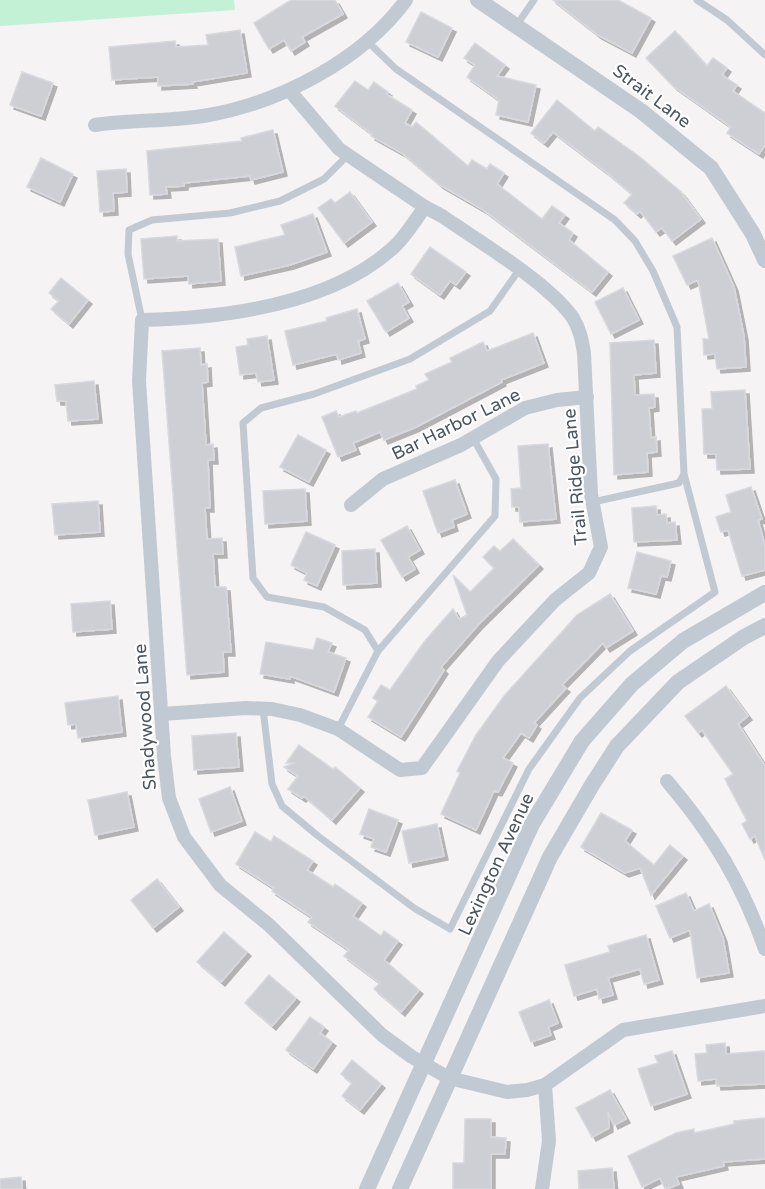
<svg xmlns="http://www.w3.org/2000/svg" width="765" height="1189" viewBox="0 0 765 1189" font-family="'Varela Round',sans-serif">
	<defs>
		<filter id="shadow"><feDropShadow dx="4" dy="4" stdDeviation="0" flood-color="#0004"/></filter>
	</defs>
	<rect width="100%" height="100%" fill="#f5f3f3"/>
	<path fill="#c3f1d5" d="M0,0H234L235,10L0,26Z"/>
	<g fill="#cdcfd5" stroke="#d7d9de" stroke-width="1.5" filter="url(#shadow)">
		<path d="M291,0H335L343,14L302,37L305,42L291,51L284,40L269,49L254,23Z"/>
		<path d="M553,0H618L651,18L632,53L598,35Z"/>
		<path d="M421,12L452,28L438,57L406,42Z"/>
		<path d="M240,30L247,73L192,82L193,84L158,86V77L112,80L109,47L175,41L176,47L208,45L206,35Z"/>
		<path d="M675,31L707,66L713,58L727,68L722,75L737,85L733,91L765,113V145L759,154L727,133L731,127L673,86L646,58Z"/>
		<path d="M475,43L505,65L497,76L536,85L528,122L496,115L499,100L467,77L475,65L464,58Z"/>
		<path d="M22,72L53,83L41,116L10,105Z"/>
		<path d="M355,81L368,90L374,82L388,92L386,94L412,110L405,123L412,127L416,122L468,166L472,160L487,169L490,164L504,173L497,184L542,219L552,206L565,215L559,223L573,233L569,240L608,272L592,292L482,209L440,185L402,153L371,136L372,134L335,106Z"/>
		<path d="M557,100L595,131L598,127L640,157L681,192L701,219L672,241L662,228L656,232L640,211L637,214L624,203L632,194L607,173L553,132L544,143L531,133Z"/>
		<path d="M273,130L283,172L251,180L250,176L184,183V186L166,187L167,194L150,195L147,151L242,141L241,138Z"/>
		<path d="M41,158L73,174L60,202L27,187Z"/>
		<path d="M126,169L127,192L113,193L114,211L100,212L97,171Z"/>
		<path d="M350,192L372,222L344,243L318,208L331,199L335,203Z"/>
		<path d="M313,214L327,252L290,265L241,276L235,247L285,235L281,225Z"/>
		<path d="M177,236V241L218,239L221,281L189,284L188,276L144,279L141,239Z"/>
		<path d="M712,238L734,287L744,336L746,367L717,369L715,354L704,355L703,339H709L698,280L687,285L673,256Z"/>
		<path d="M430,247L466,272L456,285L450,281L440,295L411,274Z"/>
		<path d="M61,278L88,300L69,324L51,309L59,301L49,293Z"/>
		<path d="M398,283L409,302L402,306L409,318L386,332L367,301Z"/>
		<path d="M623,288L639,320L611,334L595,302Z"/>
		<path d="M357,309L365,339L358,341L361,353L338,360L337,354L293,365L285,331L327,321L326,318Z"/>
		<path d="M533,333L544,363L501,380L502,382L416,427L384,440L380,432L353,443L356,450L338,457L322,417L336,411L339,417L356,411L357,413L417,389L416,386L429,380L425,374L452,362L450,358L483,342L487,351Z"/>
		<path d="M267,336L274,380L258,382L256,373L240,375L236,347L248,345L247,339Z"/>
		<path d="M654,340L656,373L634,375L635,395L654,394L655,407L649,408L651,438L656,437L657,452L647,453L648,472L614,475L610,343Z"/>
		<path d="M200,348L201,365L207,364L208,382L202,383L206,445L213,444L214,460H208L210,508H205L207,539L222,538L223,554H213L215,587H226L231,652H223L224,672L187,675L162,351Z"/>
		<path d="M94,381L98,419L68,421L66,401H57L55,385Z"/>
		<path d="M745,390L750,469L717,470L716,454H704L702,409H712L711,392Z"/>
		<path d="M298,435L326,450L309,482L280,467Z"/>
		<path d="M548,444L556,519L520,522L519,507H512L511,489L521,488L518,446Z"/>
		<path d="M455,480L467,514L452,520L454,527L438,533L423,491Z"/>
		<path d="M751,487L762,519L758,520L765,546V570L742,576L728,530L721,532L716,517L731,512L726,495Z"/>
		<path d="M305,489L307,521L265,524L263,491Z"/>
		<path d="M98,501L100,532L55,535L52,504Z"/>
		<path d="M656,506L657,515L666,514L667,523L675,522L677,540L634,542L632,508Z"/>
		<path d="M407,526L420,550L408,557L415,569L402,577L381,540Z"/>
		<path d="M306,532L335,545L317,586L304,580L307,573L291,565Z"/>
		<path d="M513,539L539,565L478,625L441,667L444,670L401,737L368,717L378,701L373,698L381,685L390,690L424,642L453,609L459,619L467,615L453,575L470,592L494,568L483,557L494,546L500,551Z"/>
		<path d="M375,549L377,583L343,585L342,551Z"/>
		<path d="M637,552L671,561L667,577L661,576L656,594L628,588Z"/>
		<path d="M610,594L633,631L606,648L603,643L562,685L566,688L534,723L537,725L529,738L521,733L503,758L513,763L498,792L494,791L476,830L441,814L460,773L457,771L476,735L504,696L577,615Z"/>
		<path d="M110,601L112,629L73,632L71,604Z"/>
		<path d="M317,638L332,643L328,652L346,658L334,692L290,676V679L260,674L266,642L313,650Z"/>
		<path d="M726,686L748,716L738,724L765,766V860L755,836L750,839L742,824L747,821L725,779L733,774L702,730L698,733L685,716Z"/>
		<path d="M118,696L122,732L78,738L76,724L68,725L65,703Z"/>
		<path d="M236,733L239,767L194,770L192,736Z"/>
		<path d="M299,745L333,769L335,767L360,788L332,820L304,796L302,798L288,789L298,776L284,767L295,763H286Z"/>
		<path d="M230,787L242,821L211,832L199,799Z"/>
		<path d="M127,792L134,827L95,835L88,800Z"/>
		<path d="M369,809L398,820L386,852L371,847L374,839L360,834Z"/>
		<path d="M601,813L632,830L625,841L654,865L670,845L683,856L651,895L640,868L625,873L581,847Z"/>
		<path d="M437,824L444,856L409,863L402,831Z"/>
		<path d="M255,832L271,842L274,836L313,861L307,870L333,887L335,884L362,903L353,916L381,936L384,931L398,941L384,960L419,990L401,1012L374,989L380,983L344,956L349,950L308,922L312,917L272,891L274,888L236,864Z"/>
		<path d="M157,879L179,907L153,928L131,900Z"/>
		<path d="M686,893L694,911L709,904L723,938L729,973L697,978L690,930L670,938L656,906Z"/>
		<path d="M224,932L247,952L221,982L197,962Z"/>
		<path d="M646,935L659,980L644,984L640,969L608,978L613,995L599,999L597,989L574,996L565,965L610,952L608,946Z"/>
		<path d="M269,975L296,998L272,1026L245,1003Z"/>
		<path d="M549,1000L558,1023L548,1027L551,1035L531,1042L519,1012Z"/>
		<path d="M310,1017L324,1027L320,1033L332,1042L313,1069L286,1050Z"/>
		<path d="M725,1043L726,1054L765,1051V1084L717,1086L716,1079L698,1081L695,1054L707,1053L706,1045Z"/>
		<path d="M672,1051L687,1094L651,1106L638,1069L658,1063L655,1056Z"/>
		<path d="M352,1060L381,1084L360,1110L342,1096L352,1083L341,1074Z"/>
		<path d="M610,1090L626,1119L614,1125L608,1112L609,1128L592,1137L576,1108Z"/>
		<path d="M765,1118V1159L723,1162L724,1166L676,1177L679,1184L667,1189H665L660,1178L642,1187L628,1156L676,1133L694,1129V1133L734,1124V1121Z"/>
		<path d="M465,1119H491V1137L506,1138L505,1154H491V1189H453V1163H464Z"/>
		<path d="M612,1168L614,1189H579L578,1171Z"/>
		<path d="M21,1177L22,1189H0V1179Z"/>
	</g>
	<g fill="none" stroke-linecap="round" stroke-linejoin="round">
		<g stroke="#c1cad2" stroke-width="7">
			<path d="M697,0L727,20L765,55"/>
			<path d="M516,26L534,0"/>
			<path d="M367,41L396,69L615,220L635,241L653,271L677,327L684,474L679,483L593,502"/>
			<path d="M142,320L128,254L129,230L152,220L230,213L280,201L324,179L349,154"/>
			<path d="M378,651L495,516L496,479L473,438"/>
			<path d="M263,709L272,784L282,806L318,836L414,908L450,929L529,769L580,698L630,651L715,592L684,474"/>
			<path d="M338,729L378,651L365,630L324,607L267,597L253,578L243,423L261,408L314,394L410,359L490,311L519,270"/>
		</g>
		<g stroke="#c1cad2" stroke-width="14">
			<path d="M95,125C133,119 171,122 209,115C281,102 362,60 406,0"/>
			<path d="M425,207C415,220 406,236 394,247C331,305 224,318 142,320L139,381L164,756L169,798L184,837L220,885L269,925L382,1035L412,1057L449,1078L507,1092L527,1090L545,1085L623,1030L765,1006"/>
			<path d="M351,505L383,479L461,445L525,408L557,400L587,397"/>
			<path d="M162,714L246,708L272,709L300,715L338,729L400,770L422,768L498,661L555,600L589,573L601,547L591,494L584,353C582,341 580,329 573,318C549,283 478,241 442,216L425,207L339,149L289,90"/>
			<path d="M667,781C712,834 742,883 765,949"/>
			<path d="M542,1189L549,1141L545,1085"/>
		</g>
		<g stroke="#c1cad2" stroke-width="16">
			<path d="M478,0L641,111L711,168L753,234L765,260"/>
			<path d="M367,1189L532,824L582,741L632,684L683,641L765,593"/>
			<path d="M400,1189L550,857L592,785L617,746L678,682L744,637L765,626"/>
		</g>
	</g>
	<g text-anchor="middle" dominant-baseline="central" stroke-width="4.5" stroke-linejoin="round" paint-order="stroke">
		<g font-size="18" fill="#4a5661" stroke="#fff">
			<text transform="translate(652 96) rotate(37)">Strait Lane</text>
			<text transform="translate(456 424) rotate(-26)">Bar Harbor Lane</text>
			<text transform="translate(575 477) rotate(-95)">Trail Ridge Lane</text>
			<text transform="translate(145 717) rotate(-94)">Shadywood Lane</text>
			<text transform="translate(496 864) rotate(-65)">Lexington Avenue</text>
		</g>
	</g>
</svg>
